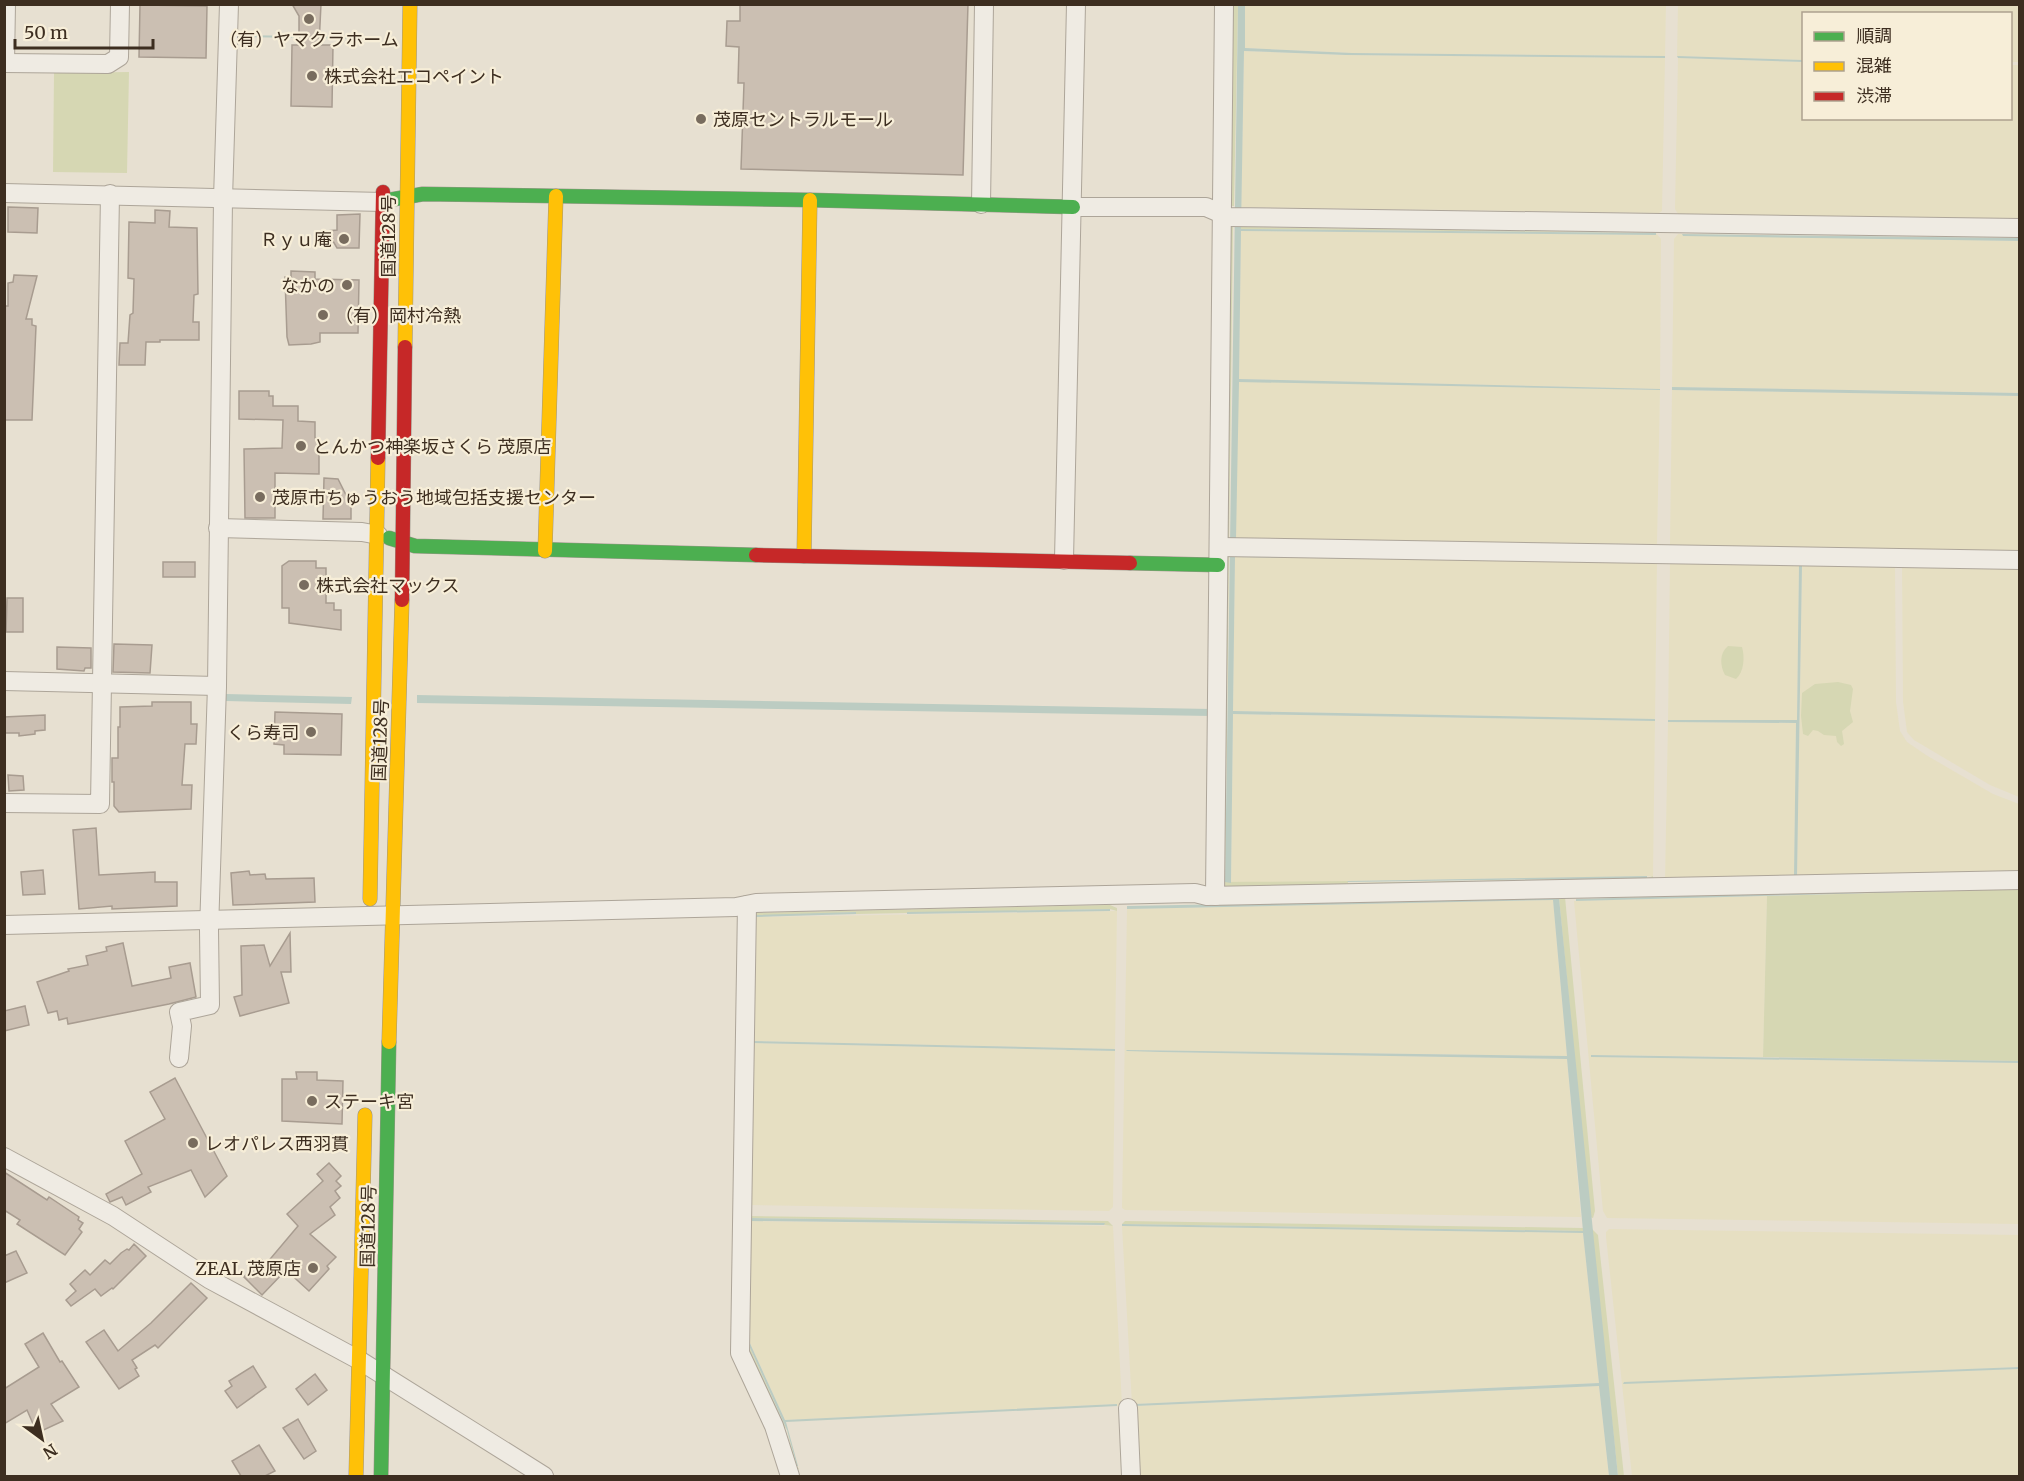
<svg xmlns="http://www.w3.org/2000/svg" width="2024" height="1481" viewBox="0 0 2024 1481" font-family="Merriweather,'Noto Sans JP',serif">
	<rect width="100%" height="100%" fill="#e7e0d1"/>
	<g fill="#e6dfc2">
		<path d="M1245,5H1666L1665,56L1352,53L1244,48Z"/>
		<path d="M1678,5H2019V62H2011L2010,14H1804L1803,60L1677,56Z"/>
		<path d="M1244,51L1346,55L1665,58L1662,211L1659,213L1241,207Z"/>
		<path d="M1678,58L1803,62L1804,118H2010L2011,65H2019V219L1678,214L1675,209Z"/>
		<path d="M1241,231L1655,235L1656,233L1661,239L1660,389L1239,379Z"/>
		<path d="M1678,234L2019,241V393L1672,387L1674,239Z"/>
		<path d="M1238,381L1660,390L1657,544L1235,539Z"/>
		<path d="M1672,390L2019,396V554H1974L1973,550L1670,545Z"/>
		<path d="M1235,557L1657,562L1655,719L1233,711Z"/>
		<path d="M1670,563L1799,565L1797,721L1668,720Z"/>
		<path d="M1802,565L1895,566L1896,702L1900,731L1907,742L1926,755L1993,794L2019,804V873L1797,877Z"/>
		<path d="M1902,565L2019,569V797L1990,785L1914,740L1907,732L1903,702Z"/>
		<path d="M1233,714L1655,721L1653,876L1231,883Z"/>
		<path d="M1668,722L1796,723L1794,877L1665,881Z"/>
		<path d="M1767,896L1763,1057L1591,1055L1592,1057L2019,1063V1224L1607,1218L1603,1211L1574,901Z"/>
		<path d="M1553,900L1567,1056L1126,1050L1161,1052L1567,1059L1581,1217L1125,1210L1122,1208L1127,909Z"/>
		<path d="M1117,911L1115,1049L753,1041L756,917Z"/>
		<path d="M753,1043L1115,1051L1113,1207L1109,1211L750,1205Z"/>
		<path d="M751,1221L1113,1226L1122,1406H1117L1116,1404L785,1420L748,1339Z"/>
		<path d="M1122,1226L1583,1233L1599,1383L1135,1404V1406L1599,1386L1609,1476H1136Z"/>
		<path d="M1609,1229L2019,1235V1367L1623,1383L2019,1369V1476H1632L1606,1237V1232Z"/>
	</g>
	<g fill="#d6d7b3">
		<path d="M1238,4L1234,206H1230L1233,5Z"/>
		<path d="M129,72L127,173L53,172L54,73Z"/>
		<path d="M1230,227H1233L1229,542L1227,540Z"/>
		<path d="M1241,227L1656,233L1241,229Z"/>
		<path d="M1229,554L1225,882L1348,881V883L1647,878L1653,876V880L1223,889L1226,557Z"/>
		<path d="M1728,646L1742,647C1745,657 1744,672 1736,679L1725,675C1720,666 1719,653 1728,646Z"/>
		<path d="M1838,682L1851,685L1853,689L1850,711L1853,722L1842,731L1844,744L1841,746L1837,742L1836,736L1824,735L1818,731L1813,730L1808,736L1803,734L1801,716L1802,693L1815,684Z"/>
		<path d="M2019,889V1061L1763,1057L1767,896Z"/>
		<path d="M1565,897L1595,1211L1593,1218L1590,1217L1559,898Z"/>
		<path d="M1110,905L1117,908V911L1110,909L856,914V912L752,917L755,913Z"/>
		<path d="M750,1216L1108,1221L1113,1226L1104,1225V1223L749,1218L746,1339L787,1430L797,1466L799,1469H798L795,1466L787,1430L778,1418L752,1362L746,1339L747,1218Z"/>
		<path d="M1125,1221L1583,1228V1231L1122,1224Z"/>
		<path d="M1591,1228L1598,1235L1624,1476H1618Z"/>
	</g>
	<g fill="#bcccc2">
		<path d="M1238,5H1245V48L1352,53L1665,56V58L1346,55L1244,51L1241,229L1656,233V235L1241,231L1239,379L1660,389V390L1239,382L1236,539L1653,545L1657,562L1235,557L1233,711L1655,719V721L1233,714L1231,883L1225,882Z"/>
		<path d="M236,35L368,37V39L236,37Z"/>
		<path d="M1677,56L1803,60L1804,62L1678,58Z"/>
		<path d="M1682,234L2019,238L2020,241L1683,236Z"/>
		<path d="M1672,387L2019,393L2020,396L1672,390Z"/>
		<path d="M1799,565H1802L1797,877H1794L1796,723L1668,722V720H1797Z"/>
		<path d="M226,694L352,697L351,704L226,701Z"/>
		<path d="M417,695L1211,709V716L417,703Z"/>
		<path d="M1647,876V878L1347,882L1348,881Z"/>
		<path d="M2020,887L2019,889L1576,901V899Z"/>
		<path d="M1559,898L1618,1476H1609L1599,1386L1135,1406V1404L1599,1383L1583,1233L1122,1226V1224L1583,1231L1567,1059L1161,1052L1127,1051L1126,1050L1567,1056L1553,900L1127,909V906Z"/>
		<path d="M1110,909V911L907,914V912Z"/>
		<path d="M856,912V914L756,917L753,1041L1115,1049V1051L753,1043L750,1202H748L754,915Z"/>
		<path d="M1591,1055L2019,1061L2020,1063L1591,1057Z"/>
		<path d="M749,1218L1105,1223L1104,1225L751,1221L748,1339L785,1420L1117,1404V1406L786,1422L798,1466H797L787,1430L746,1339Z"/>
		<path d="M2020,1367L2019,1369L1623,1384L1624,1382Z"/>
	</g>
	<g fill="#cbbfb2" stroke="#a89c90" stroke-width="1.5">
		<path d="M292,4H321L319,45H333L332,107L291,106L292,45H299V16Z"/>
		<path d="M740,4H968L963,175L741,169L744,83H738L739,47L726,46L727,21H740Z"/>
		<path d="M140,5L207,6L206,58L139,57Z"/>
		<path d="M8,207L38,208L37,233L8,232Z"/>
		<path d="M155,210L170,211L169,227L197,228L198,294L194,295L193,322H199V340H160V342H146L145,365H119L120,343H128L130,315L133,313L134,279L128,278L129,222L155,223Z"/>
		<path d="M360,214L359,248H337L327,231L337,230V215Z"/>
		<path d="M291,271L315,272V279L359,280L358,333H320V342L311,344L289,345L287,337L285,277H291Z"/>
		<path d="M14,275L37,276L26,319H32V325L36,326L32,420H4V306H8V283L13,282Z"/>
		<path d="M239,391H269V396H273V406H298V421L315,422V438L319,439V474L275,473V518H245L244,449L282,448L283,420L239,419Z"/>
		<path d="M324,478L338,479L351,505V519H323Z"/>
		<path d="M289,561H316V568H326V603H334V610H341V630L289,623V608H282V566Z"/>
		<rect x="163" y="562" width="32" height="15"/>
		<path d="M7,598H23V632H6Z"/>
		<path d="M114,644L152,645L150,673L113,672Z"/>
		<path d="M57,647L91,648V668H85L84,671L57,669Z"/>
		<path d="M152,702H191V724H197L196,744H185L182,785H192L191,809L119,812L114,806V782H112V758H118V727H120V707L152,706Z"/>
		<path d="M275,712L342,714L341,755L284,754V745L274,744Z"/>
		<path d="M45,715V730L35,731V734L19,736V733H4V717Z"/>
		<path d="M8,775L23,776L24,790L9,791Z"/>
		<path d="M96,828L99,875L155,872V882H177V906L112,909V906L79,909L73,830Z"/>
		<path d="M43,870L45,894L23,895L21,872Z"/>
		<path d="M249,871L250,875L265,874L266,879L314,878L315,902L233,905L231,873Z"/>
		<path d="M290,933L291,972H281L289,1003L240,1016L234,997L242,995L241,946L264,945L270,966Z"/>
		<path d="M123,943L132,986L171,978L169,967L190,963L196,997L169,1004L68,1024L67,1018L59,1020L57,1011L48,1013L37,982L69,971L68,969L88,965L86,956L107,951L106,947Z"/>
		<path d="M25,1006L29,1025L4,1031V1011Z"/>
		<path d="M296,1072H317V1080L343,1081L342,1124L282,1121V1079H297Z"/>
		<path d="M175,1078L227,1176L205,1197L191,1170L148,1187L151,1192L126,1205L122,1197L110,1202L106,1194L142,1174L125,1141L165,1119L150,1092Z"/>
		<path d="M329,1163L341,1176L336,1181L341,1186L335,1191L340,1198L330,1207L335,1215L310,1234L336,1257L327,1266L329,1269L309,1291L286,1270L262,1295L244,1277L261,1259L266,1264L298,1226L287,1214L323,1181L317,1174Z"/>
		<path d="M4,1172L47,1200L49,1197L79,1217L78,1220L83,1223L79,1229L82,1232L65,1255L17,1224L20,1220L4,1210Z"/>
		<path d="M134,1244L146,1256L113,1289L112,1288L101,1296L95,1289L71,1306L66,1300L76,1291L70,1284L85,1270L90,1275L105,1260L110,1264L121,1253L127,1249L129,1250Z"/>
		<path d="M16,1251L27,1273L4,1283V1256Z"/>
		<path d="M191,1283L207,1298L158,1348L155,1345L132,1360L137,1368L135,1369L139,1376L119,1389L86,1342L104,1330L118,1351L151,1323Z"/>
		<path d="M43,1333L60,1362L62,1361L79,1387L51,1404L63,1421L37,1433L27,1410L4,1424V1389L39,1367L25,1344Z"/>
		<path d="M253,1366L266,1387L237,1408L225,1391L232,1386L229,1381Z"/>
		<path d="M315,1374L327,1390L308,1405L296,1389Z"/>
		<path d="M298,1419L316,1451L304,1459L283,1428Z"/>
		<path d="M259,1445L275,1471L265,1476H241L232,1461Z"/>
	</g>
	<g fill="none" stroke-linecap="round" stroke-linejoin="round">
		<g stroke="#ada599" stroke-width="20">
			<g id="street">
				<path d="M4,63L108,64L119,57L120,4"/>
				<path d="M5,63L6,4"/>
				<path d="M4,193L383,202"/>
				<path d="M981,204L984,4"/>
				<path d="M1073,207H1206L1229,217L2020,228"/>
				<path d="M218,528L362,532L378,535"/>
				<path d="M1219,547L2020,560"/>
				<path d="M1064,560L1076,4"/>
				<path d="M4,681L217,686"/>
				<path d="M4,803L100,804L110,194"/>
				<path d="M1215,896L1224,4"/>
				<path d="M747,905L740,1353L774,1426L790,1476"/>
				<path d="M4,925L736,907L756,903L1195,893L1207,896L2020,880"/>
				<path d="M179,1058L182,1026L179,1012L210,1005L209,930L217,686L223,199L229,4"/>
				<path d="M4,1157L113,1216L209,1279L359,1360L544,1476"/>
				<path d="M1128,1408L1131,1476"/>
			</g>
		</g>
		<g stroke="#9c958a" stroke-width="15">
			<g id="fast">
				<path d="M389,200L423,194L810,200L1073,207"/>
				<path d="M389,538L415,546L756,555"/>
				<path d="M1130,563L1218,565"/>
				<path d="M381,1476L389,1042"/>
			</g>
		</g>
		<g stroke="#9c958a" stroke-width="15">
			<g id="slow">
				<path d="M405,347L410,4"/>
				<path d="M545,551L556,196"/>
				<path d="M804,556L810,200"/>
				<path d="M370,899L378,458"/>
				<path d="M389,1042L402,600"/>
				<path d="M356,1476L365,1115"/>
			</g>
		</g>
		<g stroke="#9c958a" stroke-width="15">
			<g id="jam">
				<path d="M378,458L383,192"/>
				<path d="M756,555L1130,563"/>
				<path d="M402,600L405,347"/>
			</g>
		</g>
		<use href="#street" stroke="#efebe3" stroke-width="18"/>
		<use href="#fast" stroke="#4caf50" stroke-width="14"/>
		<use href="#slow" stroke="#ffc107" stroke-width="14"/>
		<use href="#jam" stroke="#c62828" stroke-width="14"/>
	</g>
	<g fill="#786c5e" stroke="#f7eed8" stroke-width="2">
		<circle cx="309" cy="19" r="6"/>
		<circle cx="312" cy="76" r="6"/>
		<circle cx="701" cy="119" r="6"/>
		<circle cx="344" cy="239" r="6"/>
		<circle cx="347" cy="285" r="6"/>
		<circle cx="323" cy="315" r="6"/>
		<circle cx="301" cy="446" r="6"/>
		<circle cx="260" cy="497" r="6"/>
		<circle cx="304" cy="585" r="6"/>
		<circle cx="311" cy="732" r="6"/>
		<circle cx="312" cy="1101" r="6"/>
		<circle cx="193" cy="1143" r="6"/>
		<circle cx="313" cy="1268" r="6"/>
	</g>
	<g text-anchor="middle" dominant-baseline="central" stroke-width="4.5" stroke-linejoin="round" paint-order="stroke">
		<g font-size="18" fill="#3d2e20" stroke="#f7eed8" text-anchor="start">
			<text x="309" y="39" text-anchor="middle">（有）ヤマクラホーム</text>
			<text x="324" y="76">株式会社エコペイント</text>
			<text x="713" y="119">茂原セントラルモール</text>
			<text x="332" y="239" text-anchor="end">Ｒｙｕ庵</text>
			<text x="335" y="285" text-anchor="end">なかの</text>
			<text x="335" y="315">（有）岡村冷熱</text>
			<text x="313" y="446">とんかつ神楽坂さくら 茂原店</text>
			<text x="272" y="497">茂原市ちゅうおう地域包括支援センター</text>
			<text x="316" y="585">株式会社マックス</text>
			<text x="299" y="732" text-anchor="end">くら寿司</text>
			<text x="324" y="1101">ステーキ宮</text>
			<text x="205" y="1143">レオパレス西羽貫</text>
			<text x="301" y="1268" text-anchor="end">ZEAL 茂原店</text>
		</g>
		<g font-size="18" fill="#3d2e20" stroke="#f7eed8">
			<text transform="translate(388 236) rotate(-90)">国道128号</text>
			<text transform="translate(380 740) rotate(-88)">国道128号</text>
			<text transform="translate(368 1226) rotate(-89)">国道128号</text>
		</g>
	</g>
	<rect width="2024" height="1481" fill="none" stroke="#3d2e20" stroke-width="12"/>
	<rect x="1802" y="12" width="210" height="108" fill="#f7eed8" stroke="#ada18e" stroke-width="1.5"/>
	<rect x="1814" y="32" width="30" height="9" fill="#4caf50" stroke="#ada18e" stroke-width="1.5"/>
	<text x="1856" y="42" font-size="18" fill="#3d2e20">順調</text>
	<rect x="1814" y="62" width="30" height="9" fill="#ffc107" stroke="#ada18e" stroke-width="1.5"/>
	<text x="1856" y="72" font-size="18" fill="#3d2e20">混雑</text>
	<rect x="1814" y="92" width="30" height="9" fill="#c62828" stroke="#ada18e" stroke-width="1.5"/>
	<text x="1856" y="102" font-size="18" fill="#3d2e20">渋滞</text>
	<g transform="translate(42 1439) rotate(147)" stroke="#f7eed8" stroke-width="4.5" paint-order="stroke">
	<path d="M0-4.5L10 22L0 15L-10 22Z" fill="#3d2e20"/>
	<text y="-9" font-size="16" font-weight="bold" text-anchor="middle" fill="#3d2e20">N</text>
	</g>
	<path d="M15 39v9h138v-9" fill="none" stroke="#3d2e20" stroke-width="3"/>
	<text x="24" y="39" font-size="18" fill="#3d2e20" stroke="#f7eed8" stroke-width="4.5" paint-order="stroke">50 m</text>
</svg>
